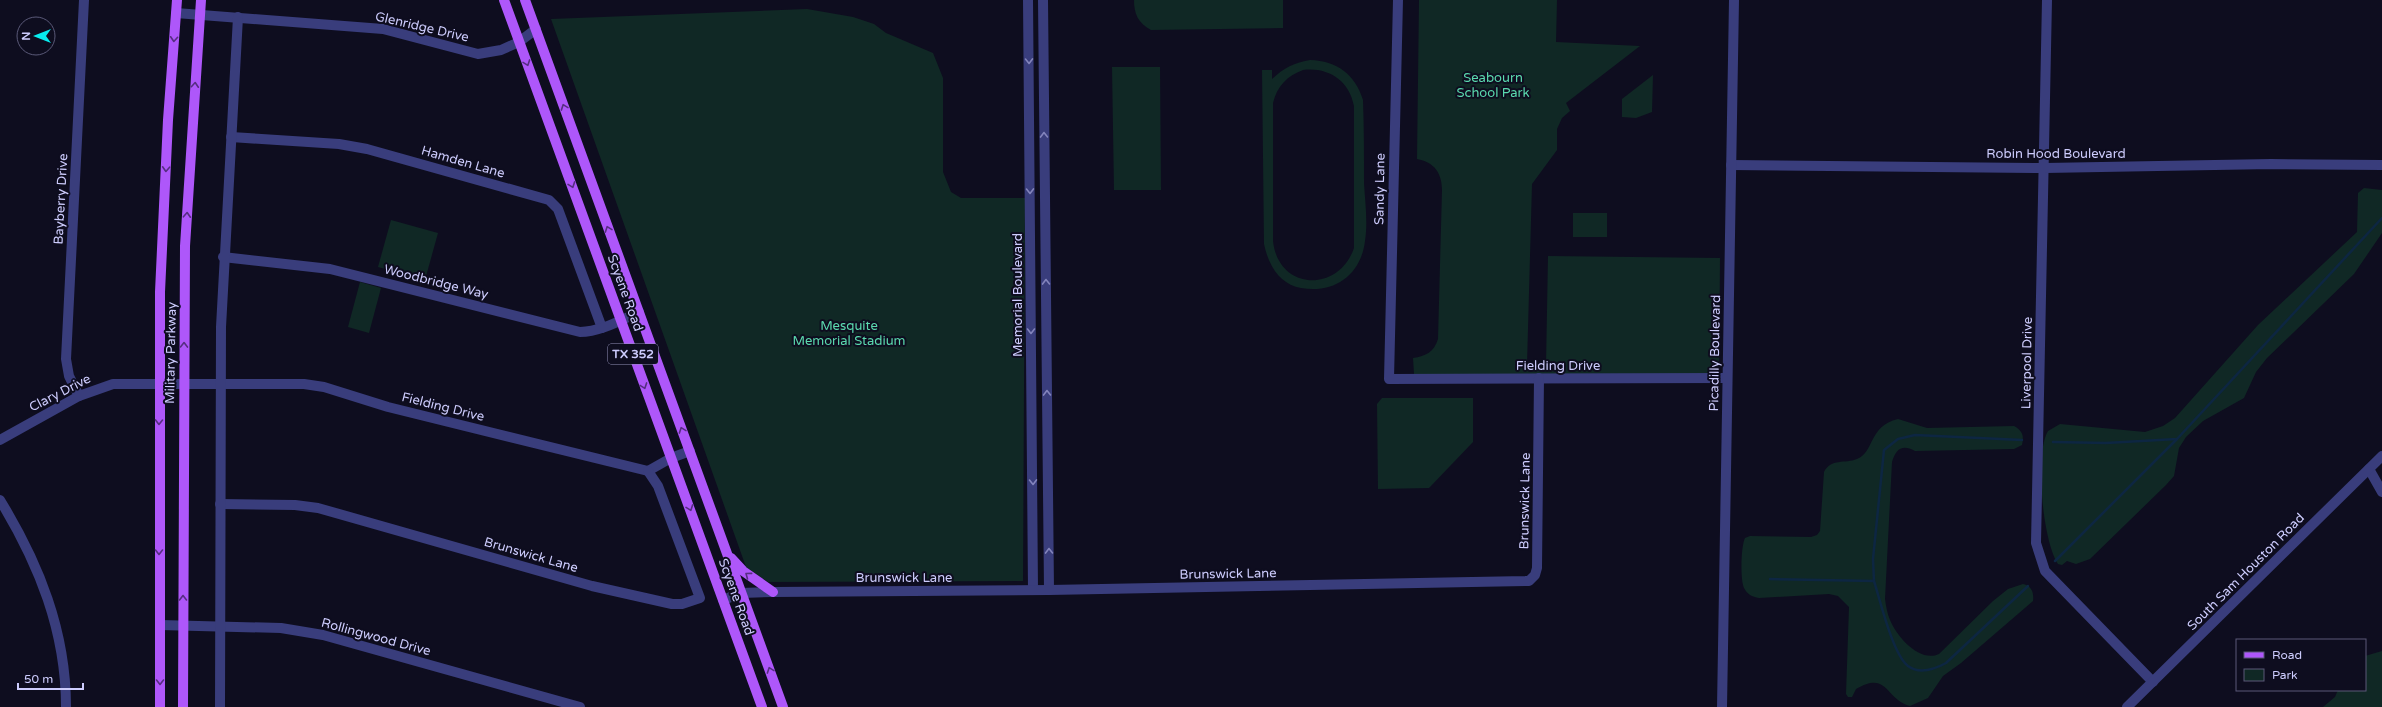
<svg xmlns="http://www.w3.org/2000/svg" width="2382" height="707" viewBox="0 0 2382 707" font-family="'Varela Round',sans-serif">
	<rect width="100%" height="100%" fill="#0e0d1f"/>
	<g fill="#102825" fill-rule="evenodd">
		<path d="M1134,0H1283V28L1151,30C1138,23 1134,14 1134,0Z"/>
		<path d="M1419,0H1557L1556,42L1640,46L1566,103L1570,111L1562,118L1557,129V150L1532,184L1527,365H1546L1548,256L1720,258L1719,376L1414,374L1413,358C1426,356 1434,352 1438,339L1442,190C1442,173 1434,162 1417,159Z"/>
		<path d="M807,9L853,17L874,24L886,33L933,53L943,78V172L951,192L961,198H1025L1023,581L768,582L746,567L551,19Z"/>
		<path d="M1310,60C1337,61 1355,74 1363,100C1364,128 1364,155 1364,183C1365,201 1368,222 1365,241C1361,275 1334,294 1301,288C1279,284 1268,264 1264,244L1262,70H1272V79C1284,68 1293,63 1310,60ZM1303,70C1328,67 1349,80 1354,106V248C1338,294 1278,290 1273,241V103C1277,86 1287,76 1303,70Z"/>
		<path d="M1112,67H1160L1161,190H1114Z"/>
		<path d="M1653,75L1652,112L1636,118L1622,117V99Z"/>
		<path d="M2364,188L2382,190V233L2354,274L2267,358L2256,372L2244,398L2203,421L2186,437L2179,448L2174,476L2166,485L2090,559L2076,564L2067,561L2062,565L2058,564C2043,542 2034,454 2048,431L2060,424L2145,432L2163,426L2175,418L2258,325L2357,232L2358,193Z"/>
		<rect x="1573" y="213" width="34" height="24"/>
		<path d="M391,220L438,233L425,280L378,267Z"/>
		<path d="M360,282L381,288L369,333L348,327Z"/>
		<path d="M1382,398H1473V442L1429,488L1378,489L1377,404Z"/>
		<path d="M1898,419L1927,428L2014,426C2023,431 2024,436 2022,445L2014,449L1915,451C1902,444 1896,449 1892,462L1885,599C1886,606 1887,613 1890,620C1897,637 1920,663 1939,654L1993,601L2008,589L2023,584C2032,586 2034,593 2033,601L1961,663L1943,676L1928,698L1910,706C1885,699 1888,670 1856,689L1852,697H1848L1846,694L1849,607L1838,596L1829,594L1759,598C1752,597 1747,594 1744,588C1740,579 1741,546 1745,538L1750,536L1811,537L1817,535L1820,531L1824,472C1831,458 1845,464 1857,459C1875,452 1868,426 1898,419Z"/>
		<path d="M2382,651V707H2323L2335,697L2338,690H2365V656Z"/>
	</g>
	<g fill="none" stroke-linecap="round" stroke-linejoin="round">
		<g stroke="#0d2642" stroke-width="2.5">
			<path d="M2053,442L2106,443L2177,439L2382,218"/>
			<path d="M2055,561L2177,439"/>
			<path d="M1770,579L1874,581L1873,559L1884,450L1898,439L1915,435L2022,440"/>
			<path d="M1874,581C1880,600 1893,655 1908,666C1920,675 1935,669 1946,663L2028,586"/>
		</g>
		<g stroke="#393d7c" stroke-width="10">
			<path d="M1028,0L1033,590"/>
			<path d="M1043,0L1049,590"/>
			<path d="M1398,0L1389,379L1727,378"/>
			<path d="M2047,0L2036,543L2045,571L2153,682"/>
			<path d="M176,13L383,29L478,54L501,50L519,42L536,29"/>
			<path d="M231,137L339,144L367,149L549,200L558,209L602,328"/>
			<path d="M1731,165L2045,168L2271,164L2382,165"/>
			<path d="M223,257L330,269L580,332C600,332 621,320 639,312"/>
			<path d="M79,396L69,376L66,359L84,0"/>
			<path d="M0,440L79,396L113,384H304L324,387L388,407L648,471L671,458L690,451"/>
			<path d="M2369,469L2382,492"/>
			<path d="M0,500C39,564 66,631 66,707"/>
			<path d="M220,504L295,505L318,508L592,586L672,604H682L700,598L658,486L648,471"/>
			<path d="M723,600L741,593L773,592L1049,590L1529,581L1535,575L1537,568L1539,378"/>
			<path d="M160,625L281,628L323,635L580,707"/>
			<path d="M220,707L221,327L238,17"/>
			<path d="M1722,707L1734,0"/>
			<path d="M2127,707L2382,456"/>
		</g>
		<g stroke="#ae57fa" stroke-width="10">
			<path d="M504,0L762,707"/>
			<path d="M525,0L783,707"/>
			<path d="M731,558L743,571L773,592"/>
			<path d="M160,707V292L168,120L177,0"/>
			<path d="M183,707L185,246L201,0"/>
		</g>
	</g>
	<defs><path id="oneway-chevron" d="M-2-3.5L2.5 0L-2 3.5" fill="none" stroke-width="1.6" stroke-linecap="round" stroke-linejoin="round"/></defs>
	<g stroke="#562e82">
		<use href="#oneway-chevron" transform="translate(174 39) rotate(94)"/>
		<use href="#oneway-chevron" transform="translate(527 63) rotate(70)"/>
		<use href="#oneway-chevron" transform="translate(195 85) rotate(-86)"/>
		<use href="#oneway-chevron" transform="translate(564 107) rotate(-110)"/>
		<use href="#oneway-chevron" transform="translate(166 169) rotate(93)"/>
		<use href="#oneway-chevron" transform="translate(572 185) rotate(70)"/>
		<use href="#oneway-chevron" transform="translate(187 215) rotate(-87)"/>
		<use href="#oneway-chevron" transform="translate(608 229) rotate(-110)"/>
		<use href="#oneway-chevron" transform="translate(184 345) rotate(-89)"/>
		<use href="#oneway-chevron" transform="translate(644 386) rotate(70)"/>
		<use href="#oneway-chevron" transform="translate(159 422) rotate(91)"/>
		<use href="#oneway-chevron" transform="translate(682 430) rotate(-110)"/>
		<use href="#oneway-chevron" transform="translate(690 508) rotate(70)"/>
		<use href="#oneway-chevron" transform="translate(159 552) rotate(90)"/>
		<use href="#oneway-chevron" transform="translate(748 575) rotate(-143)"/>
		<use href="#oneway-chevron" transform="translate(183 598) rotate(-90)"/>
		<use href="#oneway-chevron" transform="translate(770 670) rotate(-110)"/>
		<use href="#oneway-chevron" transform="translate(160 682) rotate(90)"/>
	</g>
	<g stroke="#8384bc">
		<use href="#oneway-chevron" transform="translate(1029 61) rotate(89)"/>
		<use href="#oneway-chevron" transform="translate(1044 135) rotate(-91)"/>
		<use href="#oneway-chevron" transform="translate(1030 191) rotate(89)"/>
		<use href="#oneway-chevron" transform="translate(1046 282) rotate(-91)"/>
		<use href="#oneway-chevron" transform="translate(1031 331) rotate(90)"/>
		<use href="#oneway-chevron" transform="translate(1047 393) rotate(-91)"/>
		<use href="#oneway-chevron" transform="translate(1033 482) rotate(89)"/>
		<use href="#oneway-chevron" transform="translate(1049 551) rotate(-91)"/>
	</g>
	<g text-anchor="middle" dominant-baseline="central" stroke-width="4" stroke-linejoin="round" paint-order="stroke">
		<rect fill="#0e0d1f" stroke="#9493ba" stroke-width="1" x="608" y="344" width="50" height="20" rx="3"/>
		<g font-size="12" font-weight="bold" fill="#cdccfd">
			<text x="633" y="354">TX 352</text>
		</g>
		<g font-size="13" fill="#cdccfd" stroke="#0e0d1f">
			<text transform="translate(422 27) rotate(13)">Glenridge Drive</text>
			<text x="2056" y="154">Robin Hood Boulevard</text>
			<text transform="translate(463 162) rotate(16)">Hamden Lane</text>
			<text transform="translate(1380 189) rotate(-89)">Sandy Lane</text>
			<text transform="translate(61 199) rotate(-87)">Bayberry Drive</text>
			<text transform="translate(436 282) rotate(14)">Woodbridge Way</text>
			<text transform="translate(625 293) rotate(70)">Scyene Road</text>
			<text transform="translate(1018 295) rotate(-90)">Memorial Boulevard</text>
			<text transform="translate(171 353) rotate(-89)">Military Parkway</text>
			<text transform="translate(1715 353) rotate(-89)">Picadilly Boulevard</text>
			<text transform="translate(2027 363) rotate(-89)">Liverpool Drive</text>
			<text x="1558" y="366">Fielding Drive</text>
			<text transform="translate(60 393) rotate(-27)">Clary Drive</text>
			<text transform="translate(443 407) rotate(14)">Fielding Drive</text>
			<text transform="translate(1525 501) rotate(-89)">Brunswick Lane</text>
			<text transform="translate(531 555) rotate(16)">Brunswick Lane</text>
			<text transform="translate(2246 572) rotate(-45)">South Sam Houston Road</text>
			<text transform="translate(1228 574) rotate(-1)">Brunswick Lane</text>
			<text x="904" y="578">Brunswick Lane</text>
			<text transform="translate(736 597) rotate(70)">Scyene Road</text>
			<text transform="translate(376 637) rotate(15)">Rollingwood Drive</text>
		</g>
		<g font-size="13" fill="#5bdaaf" stroke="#0e0d1f">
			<text x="1493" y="78">Seabourn<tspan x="1493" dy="15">School Park</tspan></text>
			<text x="849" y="326">Mesquite<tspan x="849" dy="15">Memorial Stadium</tspan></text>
		</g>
	</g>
	<rect x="2236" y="639" width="130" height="52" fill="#0e0d1f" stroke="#5a5978"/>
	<rect x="2244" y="652" width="20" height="6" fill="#ae57fa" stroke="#5a5978"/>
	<text x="2272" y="659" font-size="12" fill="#cdccfd">Road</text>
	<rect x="2244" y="669" width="20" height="12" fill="#102825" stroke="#5a5978"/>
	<text x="2272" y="679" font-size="12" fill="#cdccfd">Park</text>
	<g transform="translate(36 36) rotate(270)"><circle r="19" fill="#0e0d1f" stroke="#5a5978"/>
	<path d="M0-3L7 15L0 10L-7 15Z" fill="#07ecee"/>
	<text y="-6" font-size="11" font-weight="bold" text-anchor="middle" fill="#cdccfd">N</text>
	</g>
	<path d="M18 683v6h65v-6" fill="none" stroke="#cdccfd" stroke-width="2"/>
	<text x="24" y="683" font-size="12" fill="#cdccfd" stroke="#0e0d1f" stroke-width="3" paint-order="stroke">50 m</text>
</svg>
